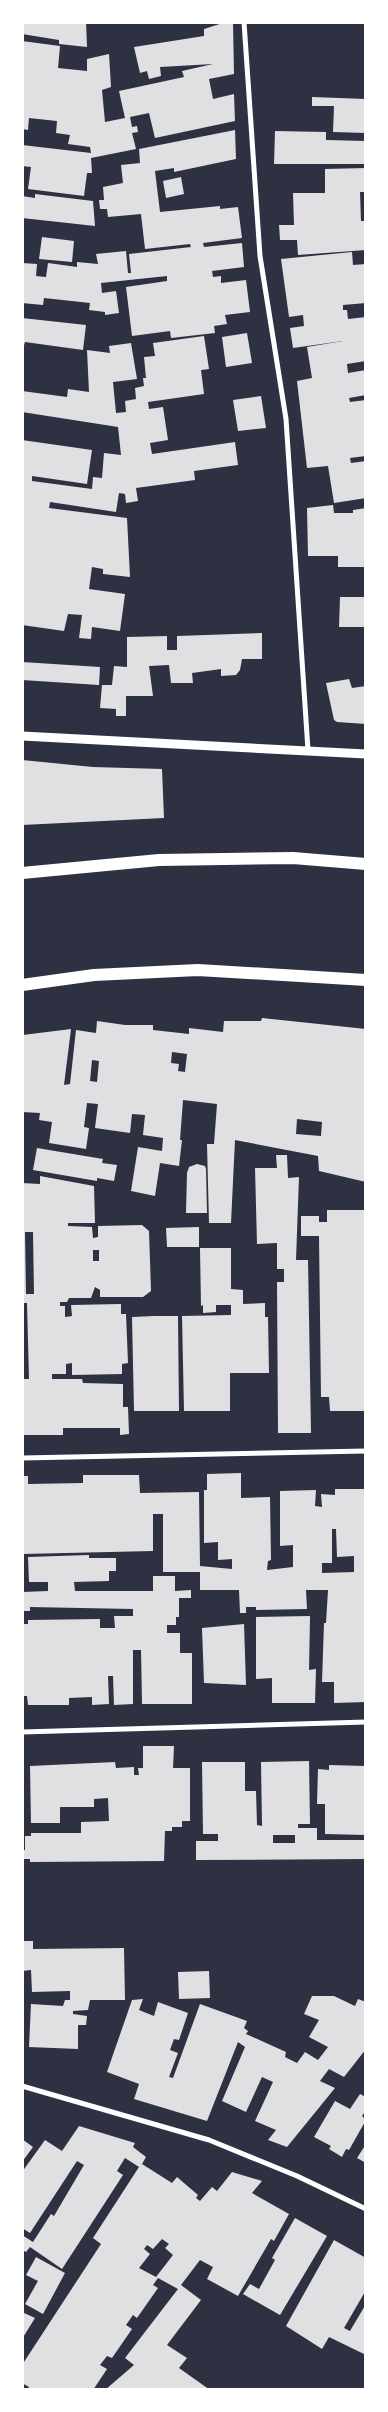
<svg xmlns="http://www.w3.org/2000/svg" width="388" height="2412" viewBox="0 0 388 2412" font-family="'Open Sans',sans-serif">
	<rect width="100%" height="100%" fill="#2d3142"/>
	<g fill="#e0e0e3" fill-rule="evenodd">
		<path d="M22,22H86L87,47L59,44V40L22,34Z"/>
		<path d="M226,22H233L234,74L209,79L213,99L234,94L235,121L155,138L149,113L130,117L132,127L137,126L138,132L132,133L136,149L91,158L92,173H87L84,196L28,189L31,167L22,166V145L91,153L90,147L68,144L70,135L56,133L57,121L29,118L28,130L22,129V41L60,46L58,68L87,71V59L109,54L111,87L102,90L105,122L125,118L119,91L184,77L182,71L213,64L160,67L161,76L149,79L147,71L140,73L134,47L204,36V29Z"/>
		<path d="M312,97L366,99V133L333,132L334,106H312Z"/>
		<path d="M235,130L236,159L174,172V168L155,171L160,212L220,206V209L238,207L242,238L203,243L204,247L242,243L244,267L212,271L213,277L221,276V283L246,280L250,312L225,315L227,324L214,326L215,333L171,338L170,331L132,336L126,287L167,281V276L101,283L102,293L116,291L119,313L105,315V312L89,310L90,303L44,298L43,305L22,303V263L37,264L36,276L46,277L48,263L77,267V262L98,264L96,254L126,251L128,273H131L129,254L191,247L190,244L145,249L141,214L108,217L107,209H100L99,200H104L103,187L123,183L121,165L140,163L139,149Z"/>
		<path d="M275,131L326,132V140L366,141V164H274Z"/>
		<path d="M366,168V192H360L361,221H366V250L298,255L297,240H280L279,225H294L293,193H325V169Z"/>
		<path d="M181,177L184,194L166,198L163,181Z"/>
		<path d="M35,194L93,201L95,226L22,218V196L35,198Z"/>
		<path d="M42,237L74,241L72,262L39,259Z"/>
		<path d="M352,252L353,265L366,264V303L343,305V310H347L348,319L366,317V361L347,364L348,373L366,370V395L349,398L350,402L366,400V456L350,458L351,463L366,461V498L334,503L328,466L307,468L297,381L312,378L307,347L343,341L293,348L290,328L304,326L303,315L289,317L281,259Z"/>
		<path d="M22,318L86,325L83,350L25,342L22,352Z"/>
		<path d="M247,333L252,363L226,367L222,337Z"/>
		<path d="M204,336L209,369L201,370L204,394L148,402L149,409L163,407L168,440L150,443L152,454L235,442L238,465L194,471L195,480L136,488L138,501L126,503L125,494L119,493L116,512L50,502L49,508L127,518L130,577L103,574V569L92,567L89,589L125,594L120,631L92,627L91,639L79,638L82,615L68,614L64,631L22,625V440L92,450L87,484L32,476V481L92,489L93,477L102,478L104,453L121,455L118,427L22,412V391L67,397L68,389L89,392L87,350L110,353L109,346L131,343L137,379L113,382L116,413L126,412L125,401L136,399L135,388L144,386L143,378H146L144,357L155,356L153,343Z"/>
		<path d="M261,396L266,428L238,431L233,400Z"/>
		<path d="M333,505L334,513H353V510L366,508V567H338V556H308L307,508Z"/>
		<path d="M340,597H366V627H339Z"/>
		<path d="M262,633V659H242L240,670L236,675L221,676V669L192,673L193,683H171L169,665L149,666L153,696H126V716H116V709L100,708L102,685H112L114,666L127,667V637L167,636V650H177V636Z"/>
		<path d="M22,662L100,667L99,685L22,680Z"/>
		<path d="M349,679L352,688L366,686V724L337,722L334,720L326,683Z"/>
		<path d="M22,760L93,767L162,769L164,818L22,825Z"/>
		<path d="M262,1018L366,1029V1182L319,1171L318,1156L235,1140L231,1223H209L207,1144H214L217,1104L183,1100L180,1140H182L179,1166L160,1163L155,1196L131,1191L138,1147L162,1151L163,1138L143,1135L145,1115L132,1114L130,1133L95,1128L98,1104L87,1103L84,1127L89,1128L86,1149L49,1143L52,1122L39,1120L40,1113L22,1112L23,1035L71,1029L64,1085L70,1084L76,1030L96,1033L97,1021L125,1025H153V1030L189,1034V1028L223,1032L224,1021H261ZM172,1052L187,1054L185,1072L178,1071L179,1064L171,1063ZM92,1060L99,1061L97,1082L90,1081ZM297,1119L322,1122L321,1136L296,1134Z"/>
		<path d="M37,1148L103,1159L102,1163L117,1165L114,1181L97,1178V1181L33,1170Z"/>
		<path d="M276,1155H287L288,1178L299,1177L296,1260H308L311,1433H278L277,1282H284V1269H277V1243L257,1244L255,1168H277Z"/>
		<path d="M197,1164L205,1166L206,1169L207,1213H186L187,1173L189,1167Z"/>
		<path d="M40,1176L94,1186L95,1223H68V1226L92,1227L93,1238L98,1237V1226L142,1225L149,1231L151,1291L143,1297H100V1290L95,1287L91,1298H69L67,1302H60V1306H65V1317L72,1316L71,1305L121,1304V1314H126L128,1363L122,1364V1374L72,1375V1363L66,1364V1374H52V1379H82L83,1383L123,1384V1407H128L129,1434L120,1435V1428H63V1435H22V1379H29L27,1303H22V1183L40,1184ZM25,1232H33L34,1294H26ZM93,1250H99V1261H93Z"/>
		<path d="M327,1210H366V1411H330L329,1397H321L319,1236H301V1216H319V1222H327Z"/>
		<path d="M199,1227V1247H167L166,1228Z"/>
		<path d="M200,1248H231V1289L243,1290V1304L265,1303V1317H268L269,1373H230V1411H184L182,1316L231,1315V1305H216V1312L203,1313V1305L201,1306Z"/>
		<path d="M154,1316H178L179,1411H134L132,1317Z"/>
		<path d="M241,1473V1498L270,1497L271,1560L268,1561L267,1570L293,1567V1545L280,1546V1491L316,1490L315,1506L322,1507L321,1494L335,1495V1489H365L366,1702L334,1703V1682H322L324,1623H326L328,1590H306L307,1609L256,1610V1607H246V1613H240L239,1590H200V1572H163V1514H153V1551L22,1554V1476H28V1484L83,1483V1475H139L140,1493L199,1492L200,1566L232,1569V1559L218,1560V1542L204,1543V1490H207V1474ZM332,1529H336L337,1557L354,1556V1572L322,1573V1563H332Z"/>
		<path d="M89,1555V1558H116V1571H109V1581L74,1582L75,1591H153V1576H175V1591L191,1590V1598H179V1617H176V1625H167V1633H180V1653H192V1704H142L141,1650H133V1704L114,1705L113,1676H108L109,1704L92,1705V1697L69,1698V1705H28L27,1696H22V1624H28V1620L100,1619V1628H115L114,1616H133V1609L30,1607V1611H22V1592L48,1591V1582H29L28,1557Z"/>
		<path d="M310,1616L309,1670L316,1669L315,1703H272V1678L256,1679V1617Z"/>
		<path d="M244,1624L246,1685L204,1683L202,1628Z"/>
		<path d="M143,1746H174L173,1768H190V1821H182V1827H172V1831H165L164,1861L30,1862V1859H22V1850H25V1836H31V1833H81V1822L109,1821L108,1798L94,1799V1807H60V1823H31L30,1766L115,1762L116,1768L134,1767V1775H139L138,1768H143Z"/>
		<path d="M309,1761L310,1824H298V1828H317V1840H366V1859L196,1860V1841H218V1834H203L202,1762H245V1791H256L257,1825L262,1826L261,1762ZM273,1835H295V1843H273Z"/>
		<path d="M329,1765L366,1766V1835L325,1834V1804H317L318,1769L329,1770Z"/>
		<path d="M22,1941H33V1949L124,1948L125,2000H90L88,2010L73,2011V2014L87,2016L86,2025H78V2049L29,2047L31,2004L63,2006L65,2000H70V1991L32,1992L31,1970L22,1971Z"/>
		<path d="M209,1971L210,1998L179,1999L178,1972Z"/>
		<path d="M312,1996H334L355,2006L358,1999L366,2002V2049L344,2077L329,2069L320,2081L335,2088L287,2147L268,2140L276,2130L255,2121L273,2082L262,2077L246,2112L222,2101L245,2047L238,2042L207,2121L134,2099L139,2084L107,2072L132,2000L143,1999L139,2010L154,2016L158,2002L188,2013L179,2040L174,2039L170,2050L178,2053L169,2077L173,2078L200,2004L247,2021L244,2028L248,2031L246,2034L286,2052L285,2057L297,2063L305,2052L318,2060L328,2047L309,2037L319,2020L304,2014Z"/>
		<path d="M360,2094L366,2097V2110L362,2116L366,2120L349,2150L346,2149L342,2157L329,2149L331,2146L314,2137L335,2101L350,2109Z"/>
		<path d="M79,2126L135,2143L133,2147L146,2157L142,2164L172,2183L177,2177L198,2195L196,2198L200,2201L212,2187L217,2191L232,2172L262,2181L252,2193L289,2214L274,2241L271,2239L238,2296L207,2279L213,2267L200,2260L181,2285L201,2300L167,2345L187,2358L179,2368L210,2390H105L134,2365L125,2358L178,2289L158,2278L153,2285L158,2288L137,2318L133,2315L126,2325L132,2329L112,2358L107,2356L100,2365L107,2369L93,2390H28L29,2387L22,2383V2365L101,2244L93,2238L139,2167L125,2158L117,2171L123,2175L62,2269L30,2247L26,2252L22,2250V2235L33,2242L51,2214L54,2216L84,2165L77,2161L30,2233L22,2228V2172L45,2140L62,2151ZM162,2239L169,2244L165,2248L173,2255L156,2277L139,2268L150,2254L144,2249L147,2245L153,2249Z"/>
		<path d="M22,2139L33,2147L22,2162Z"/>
		<path d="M366,2144V2163L357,2158Z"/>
		<path d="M295,2218L327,2236L280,2315L243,2294L250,2284L259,2289L275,2260L272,2258Z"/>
		<path d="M334,2240L366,2258V2290L344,2328L350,2331L366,2304V2355L329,2337L322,2349L286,2326Z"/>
		<path d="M36,2257L65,2273L43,2314L25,2304L38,2281L26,2275Z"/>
		<path d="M22,2312L35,2318L22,2339Z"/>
	</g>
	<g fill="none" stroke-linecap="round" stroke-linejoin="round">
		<g stroke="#fff" stroke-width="5">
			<path d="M244,22L260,256L286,419L308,750"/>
			<path d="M22,1458L366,1451"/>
			<path d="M22,1732L366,1722"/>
			<path d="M22,2086L209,2140L297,2176L366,2209"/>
		</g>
		<path stroke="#fff" stroke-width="9" d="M22,736L366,754"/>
		<g stroke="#fff" stroke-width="12">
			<path d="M22,873L159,860L293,858L366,864"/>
			<path d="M22,985L94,975L198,970L366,980"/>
		</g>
	</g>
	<rect width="388" height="2412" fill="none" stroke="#ffffff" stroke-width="48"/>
</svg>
